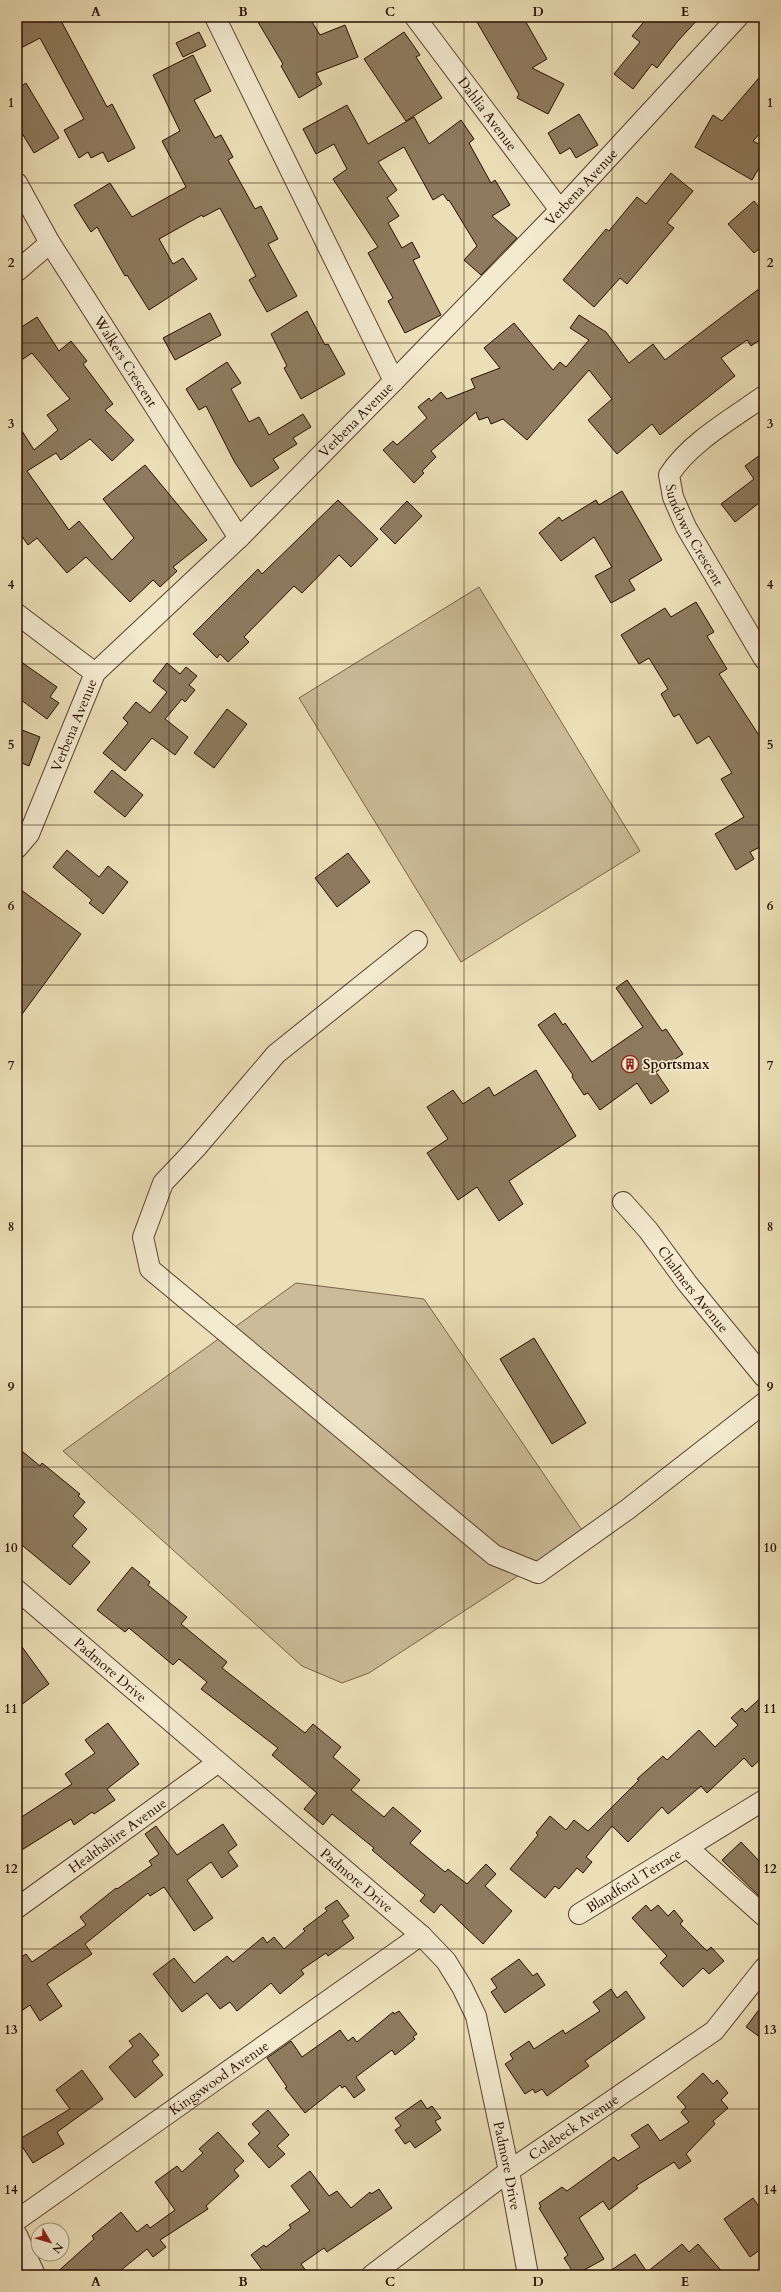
<svg xmlns="http://www.w3.org/2000/svg" width="781" height="2292" viewBox="0 0 781 2292" font-family="Cardo,serif">
	<rect width="100%" height="100%" fill="#ecdfb7"/>
	<filter id="stains"><feTurbulence type="fractalNoise" baseFrequency=".005" numOctaves="4"/><feColorMatrix values="0 0 0 0 .2 0 0 0 0 .09 0 0 0 0 .02 0 0 0 .5 -.17"/></filter>
	<radialGradient id="worn" r=".72"><stop offset=".6" stop-color="#630" stop-opacity="0"/><stop offset="1" stop-color="#630" stop-opacity=".3"/></radialGradient>
	<g fill="#cbbb98" stroke="#7a644c">
		<path d="M479,587L640,851L461,962L299,698Z"/>
		<path d="M296,1283L424,1299L584,1533L369,1673L342,1683L302,1666L63,1451Z"/>
	</g>
	<g fill="#8e7b5f" stroke="#280e00">
		<path d="M17,17H59L107,107L112,104L135,148L108,162L103,152L91,158L88,152L79,158L64,130L84,119L40,38L17,50Z"/>
		<path d="M255,17H309L320,35L345,25L358,57L316,73L322,84L299,98L281,66L283,64Z"/>
		<path d="M474,17H523L547,59L532,68L564,84L548,114L517,98L519,94Z"/>
		<path d="M648,17H700L677,42L657,68L652,64L633,89L614,74L640,42L632,36Z"/>
		<path d="M199,32L206,46L183,57L176,43Z"/>
		<path d="M404,32L420,55L416,57L442,98L406,121L364,59Z"/>
		<path d="M193,55L211,91L194,100L215,138L221,135L233,157L228,160L255,209L261,206L278,239L268,244L297,296L267,312L249,280L256,276L220,208L203,217L202,215L159,239L173,264L183,258L197,279L149,310L127,275L125,276L97,227L91,232L74,205L110,183L132,217L186,187L162,141L180,131L153,75Z"/>
		<path d="M764,72V129L753,141L764,147V159L752,180L695,147L713,115L722,121Z"/>
		<path d="M26,83L59,138L34,153L17,125V89Z"/>
		<path d="M347,105L368,144L414,117L429,144L461,120L474,139L469,143L491,183L495,180L510,205L492,216L517,238L481,275L464,260L477,246L449,200L448,201L443,194L433,200L404,147L378,162L397,190L387,198L399,216L388,223L402,248L412,242L420,257L413,260L441,315L405,333L388,301L393,298L368,253L378,247L333,179L347,169L334,144L316,154L303,129Z"/>
		<path d="M579,114L598,145L576,158L570,148L560,154L548,133Z"/>
		<path d="M671,173L693,191L667,223L674,228L627,284L620,278L594,307L563,280L606,229L609,231L637,197L646,204Z"/>
		<path d="M754,201L764,213V245L754,253L728,224Z"/>
		<path d="M764,285V337L751,346L747,340L721,358L735,376L660,435L652,424L617,454L588,420L612,399L589,370L527,440L503,419L491,424L488,417L479,420L476,412L431,451L436,457L422,471L424,473L414,483L383,450L393,441L397,445L427,418L418,407L429,398L431,401L441,392L447,399L475,388L471,379L500,368L484,348L514,323L553,370L560,362L566,367L589,340L570,328L579,315L606,332L629,363L653,344L665,360Z"/>
		<path d="M307,311L325,345L328,344L345,374L301,399L284,368L287,366L271,334Z"/>
		<path d="M210,313L221,335L175,360L163,338Z"/>
		<path d="M37,317L59,351L71,341L87,361L83,364L113,404L105,410L134,440L112,461L90,439L61,460L56,453L27,471L69,530L79,521L112,560L134,538L103,499L145,465L207,540L173,567L177,571L160,587L153,580L130,602L86,557L67,573L37,538L28,545L17,529V423L34,450L58,430L47,415L70,399L32,353L17,363V330Z"/>
		<path d="M227,362L241,383L231,389L249,422L259,417L269,435L303,414L311,427L293,438L297,444L273,459L279,468L251,487L234,461L206,406L199,410L186,389Z"/>
		<path d="M764,452V499L735,522L721,504L754,479L745,466Z"/>
		<path d="M622,491L662,560L629,580L635,590L611,603L595,576L612,567L594,537L561,561L539,533L559,517L562,521L596,500L599,505Z"/>
		<path d="M338,500L378,539L351,567L339,555L302,593L294,586L244,637L249,642L228,662L220,654L217,658L193,634L258,569L262,574Z"/>
		<path d="M407,501L422,516L395,544L380,529Z"/>
		<path d="M696,602L714,632L707,636L727,669L719,674L764,743V845L750,852L754,859L736,870L715,834L744,817L721,779L732,773L709,736L697,744L679,714L674,717L661,694L668,689L649,658L639,664L621,635L665,608L671,617Z"/>
		<path d="M17,659L57,687L50,697L59,703L47,719L17,697Z"/>
		<path d="M167,663L180,674L186,667L197,676L189,685L195,690L185,702L182,699L165,719L188,737L175,755L152,738L125,771L103,753L128,723L123,718L136,702L150,713L167,692L153,681Z"/>
		<path d="M227,709L247,724L214,768L194,753Z"/>
		<path d="M17,728L40,737L29,766L17,761Z"/>
		<path d="M112,770L143,795L125,817L94,792Z"/>
		<path d="M67,850L99,877L108,866L128,882L103,914L89,903L92,900L53,867Z"/>
		<path d="M348,853L370,882L337,907L315,878Z"/>
		<path d="M17,887L81,934L17,1021Z"/>
		<path d="M627,980L662,1031L666,1029L683,1054L656,1072L669,1091L651,1104L637,1083L600,1110L588,1093L584,1095L572,1077L573,1075L538,1025L555,1013L563,1025L565,1023L592,1062L643,1027L616,988Z"/>
		<path d="M536,1070L576,1136L509,1181L523,1204L499,1221L477,1187L458,1200L427,1153L448,1139L427,1107L453,1090L463,1104L489,1087L494,1096Z"/>
		<path d="M534,1338L586,1423L552,1444L500,1359Z"/>
		<path d="M17,1447L40,1466L42,1463L80,1494L78,1496L85,1502L73,1516L87,1529L72,1546L90,1562L70,1585L17,1541Z"/>
		<path d="M132,1567L150,1582L148,1585L187,1617L181,1624L227,1662L222,1668L305,1733L313,1724L341,1747L333,1757L360,1780L351,1790L384,1817L393,1807L421,1831L410,1843L445,1872L448,1869L467,1884L486,1864L496,1874L485,1886L512,1911L483,1944L441,1904L434,1913L420,1901L425,1895L372,1850L374,1848L332,1814L323,1825L304,1809L317,1793L272,1755L278,1748L201,1689L207,1682L179,1659L173,1665L129,1628L125,1632L97,1610Z"/>
		<path d="M17,1640L49,1684L17,1708Z"/>
		<path d="M764,1695V1756L752,1767L744,1758L707,1793L701,1786L668,1814L662,1807L628,1842L612,1826L586,1857L592,1862L583,1873L577,1868L559,1889L555,1886L545,1898L510,1869L538,1835L536,1833L550,1816L566,1830L574,1820L588,1831L639,1780L637,1779L663,1756L667,1760L699,1730L715,1747L738,1725L731,1718L742,1708L745,1712Z"/>
		<path d="M108,1723L139,1764L107,1789L115,1800L94,1814L92,1812L74,1825L71,1819L17,1853V1820L72,1784L65,1774L95,1753L85,1740Z"/>
		<path d="M223,1824L237,1845L228,1852L238,1866L222,1878L211,1862L187,1880L213,1918L194,1931L164,1887L150,1896L148,1893L85,1944L92,1954L47,1984L62,2006L40,2021L30,2005L17,2014V1960L26,1954L32,1962L86,1925L80,1917L116,1888L117,1889L152,1865L149,1861L159,1854L145,1834L156,1826L177,1855Z"/>
		<path d="M741,1842L764,1866V1901L722,1860Z"/>
		<path d="M337,1900L349,1916L342,1921L354,1938L328,1956L326,1953L301,1970L304,1974L280,1994L271,1983L237,2011L230,2002L220,2009L207,1993L182,2012L153,1974L174,1958L194,1983L227,1956L233,1962L263,1937L267,1943L274,1937L284,1949L305,1931L303,1929L327,1911L325,1908Z"/>
		<path d="M646,1905L651,1911L658,1905L668,1916L674,1910L683,1921L680,1924L707,1951L711,1947L724,1961L709,1974L703,1968L683,1987L660,1963L667,1956L632,1918Z"/>
		<path d="M519,1959L533,1976L537,1973L545,1985L505,2013L491,1992L497,1988L491,1979Z"/>
		<path d="M611,1989L617,1998L626,1991L645,2018L585,2061L589,2066L547,2096L542,2089L535,2093L533,2089L525,2094L505,2064L513,2059L510,2054L529,2041L534,2049L563,2030L565,2034L600,2011L593,2002Z"/>
		<path d="M764,2003V2040L746,2027Z"/>
		<path d="M399,2011L417,2034L413,2037L415,2039L395,2055L392,2050L356,2077L365,2090L354,2098L345,2086L342,2088L340,2085L305,2113L285,2088L287,2087L267,2058L291,2041L302,2057L340,2030L348,2041L353,2037L357,2042L393,2012L394,2014Z"/>
		<path d="M140,2033L159,2055L152,2061L163,2075L135,2098L109,2067L133,2046L129,2041Z"/>
		<path d="M82,2070L103,2099L57,2132L64,2144L33,2163L18,2140L70,2109L56,2090Z"/>
		<path d="M703,2073L713,2084L717,2080L728,2093L721,2100L728,2108L713,2121L715,2124L686,2154L691,2161L679,2169L674,2162L636,2186L638,2188L609,2210L603,2201L579,2218L604,2259L575,2275L564,2258L568,2255L539,2208L541,2207L539,2203L562,2187L567,2191L614,2157L618,2161L640,2147L631,2135L648,2124L660,2141L689,2122L681,2112L686,2107L677,2097Z"/>
		<path d="M421,2100L427,2109L432,2106L441,2118L435,2121L441,2130L415,2148L410,2141L405,2144L395,2130L401,2126L395,2118Z"/>
		<path d="M268,2110L289,2135L277,2146L285,2154L269,2168L248,2144L260,2133L252,2124Z"/>
		<path d="M218,2132L244,2161L234,2170L239,2176L206,2206L208,2209L160,2240L166,2247L153,2257L147,2249L115,2275H54L94,2239L92,2236L121,2212L137,2232L147,2224L150,2228L175,2210L155,2182L177,2166L182,2172L203,2153L199,2149Z"/>
		<path d="M310,2171L329,2196L337,2191L351,2208L370,2192L371,2194L379,2189L392,2208L327,2252L324,2248L301,2264L309,2275H266L251,2255L264,2245L266,2247L291,2228L289,2225L310,2211L291,2186Z"/>
		<path d="M753,2198L764,2214V2247L750,2257L724,2219Z"/>
		<path d="M682,2244L689,2252L698,2244L725,2275H604L635,2254L647,2272Z"/>
	</g>
	<g fill="none" stroke-linecap="round" stroke-linejoin="round">
		<g stroke="#59422e" stroke-width="22">
			<g id="minor">
				<path d="M215,17L394,381"/>
				<path id="s1" d="M415,17L560,210"/>
				<path id="s2" d="M17,183L50,243L239,538"/>
				<path d="M17,271L50,243"/>
				<path id="s3" d="M764,396C733,418 689,443 669,475L673,497L686,527L764,659"/>
				<path d="M17,614L95,673"/>
				<path id="s4" d="M17,848L29,834L95,673L239,538L394,381L560,210L738,17"/>
				<path d="M417,941L276,1054L196,1148L163,1183L143,1237L150,1269L494,1555L538,1573L628,1509L764,1403"/>
				<path id="s5" d="M623,1202L648,1230L687,1283L764,1377"/>
				<path id="s6" d="M17,1590L421,1935L446,1961L462,1987L476,2016L509,2171L528,2275"/>
				<path d="M688,1848L764,1916"/>
				<path id="s7" d="M17,1908L217,1763"/>
				<path id="s8" d="M579,1914L764,1800"/>
				<path id="s9" d="M17,2220L421,1935"/>
				<path d="M17,2235L35,2275"/>
				<path id="s10" d="M372,2275L509,2171L714,2031L764,1968"/>
			</g>
		</g>
		<use href="#minor" stroke="#f3ead0" stroke-width="20"/>
	</g>
	<path fill="none" stroke="#280e00" stroke-width="1" stroke-opacity="0.55" d="M169,17V2275M317,17V2275M464,17V2275M612,17V2275M17,183H764M17,343H764M17,504H764M17,664H764M17,825H764M17,985H764M17,1146H764M17,1307H764M17,1467H764M17,1628H764M17,1788H764M17,1949H764M17,2109H764"/>
	<defs>
		<g id="building-ring" transform="scale(0.9)"><circle r="9.5" fill="#f3ead0" stroke="#8f2418" stroke-width="1.5"/><path d="M-4-6H4V6H1V3H-1V6H-4ZM-2.5-4.3h1.7v1.8h-1.7ZM.8-4.3h1.7v1.8H.8ZM-2.5-1h1.7V.8h-1.7ZM.8-1h1.7V.8H.8Z" fill="#8f2418"/></g>
	</defs>
	<g fill-rule="evenodd">
		<use href="#building-ring" x="630" y="1064"/>
	</g>
	<g text-anchor="middle" dominant-baseline="central" stroke-width="3.5" stroke-linejoin="round" paint-order="stroke">
		<g font-size="14" fill="#280e00" stroke="#f3ead0">
			<text stroke="none"><textPath href="#s1" startOffset="121">Dahlia Avenue</textPath></text>
			<text stroke="none"><textPath href="#s4" startOffset="880">Verbena Avenue</textPath></text>
			<text stroke="none"><textPath href="#s2" startOffset="209">Walkers Crescent</textPath></text>
			<text stroke="none"><textPath href="#s4" startOffset="556">Verbena Avenue</textPath></text>
			<text stroke="none"><textPath href="#s3" startOffset="190">Sundown Crescent</textPath></text>
			<text stroke="none"><textPath href="#s4" startOffset="136">Verbena Avenue</textPath></text>
			<text stroke="none"><textPath href="#s5" startOffset="112">Chalmers Avenue</textPath></text>
			<text stroke="none"><textPath href="#s6" startOffset="123">Padmore Drive</textPath></text>
			<text stroke="none"><textPath href="#s7" startOffset="124">Healthshire Avenue</textPath></text>
			<text stroke="none"><textPath href="#s6" startOffset="447">Padmore Drive</textPath></text>
			<text stroke="none"><textPath href="#s8" startOffset="64">Blandford Terrace</textPath></text>
			<text stroke="none"><textPath href="#s9" startOffset="247">Kingswood Avenue</textPath></text>
			<text stroke="none"><textPath href="#s10" startOffset="250">Colebeck Avenue</textPath></text>
			<text stroke="none"><textPath href="#s6" startOffset="783">Padmore Drive</textPath></text>
		</g>
		<g font-size="14" font-weight="bold" fill="#280e00" stroke="#f3ead0" text-anchor="start">
			<text x="643" y="1064">Sportsmax</text>
		</g>
	</g>
	<rect width="781" height="2292" fill="none" stroke="#ecdfb7" stroke-width="44"/>
	<g transform="translate(50 2242) rotate(128)"><circle r="19" fill="#f3ead0" stroke="#a2927d"/>
	<path d="M0-3L7 15L0 10L-7 15Z" fill="#8f2418"/>
	<text y="-6" font-size="11" font-weight="bold" text-anchor="middle" fill="#280e00">N</text>
	</g>
	<rect x="22" y="22" width="737" height="2248" fill="none" stroke="#280e00" stroke-width="1.5"/>
	<g font-size="13" text-anchor="middle" font-weight="bold" fill="#280e00">
		<text x="96" y="16">A</text>
		<text x="243" y="16">B</text>
		<text x="390" y="16">C</text>
		<text x="538" y="16">D</text>
		<text x="685" y="16">E</text>
		<text x="11" y="107">1</text>
		<text x="770" y="107">1</text>
		<text x="11" y="267">2</text>
		<text x="770" y="267">2</text>
		<text x="11" y="428">3</text>
		<text x="770" y="428">3</text>
		<text x="11" y="589">4</text>
		<text x="770" y="589">4</text>
		<text x="11" y="749">5</text>
		<text x="770" y="749">5</text>
		<text x="11" y="910">6</text>
		<text x="770" y="910">6</text>
		<text x="11" y="1070">7</text>
		<text x="770" y="1070">7</text>
		<text x="11" y="1231">8</text>
		<text x="770" y="1231">8</text>
		<text x="11" y="1391">9</text>
		<text x="770" y="1391">9</text>
		<text x="11" y="1552">10</text>
		<text x="770" y="1552">10</text>
		<text x="11" y="1713">11</text>
		<text x="770" y="1713">11</text>
		<text x="11" y="1873">12</text>
		<text x="770" y="1873">12</text>
		<text x="11" y="2034">13</text>
		<text x="770" y="2034">13</text>
		<text x="11" y="2194">14</text>
		<text x="770" y="2194">14</text>
		<text x="96" y="2286">A</text>
		<text x="243" y="2286">B</text>
		<text x="390" y="2286">C</text>
		<text x="538" y="2286">D</text>
		<text x="685" y="2286">E</text>
	</g>
	<rect width="100%" height="100%" filter="url(#stains)"/>
	<rect width="100%" height="100%" fill="url(#worn)"/>
</svg>
